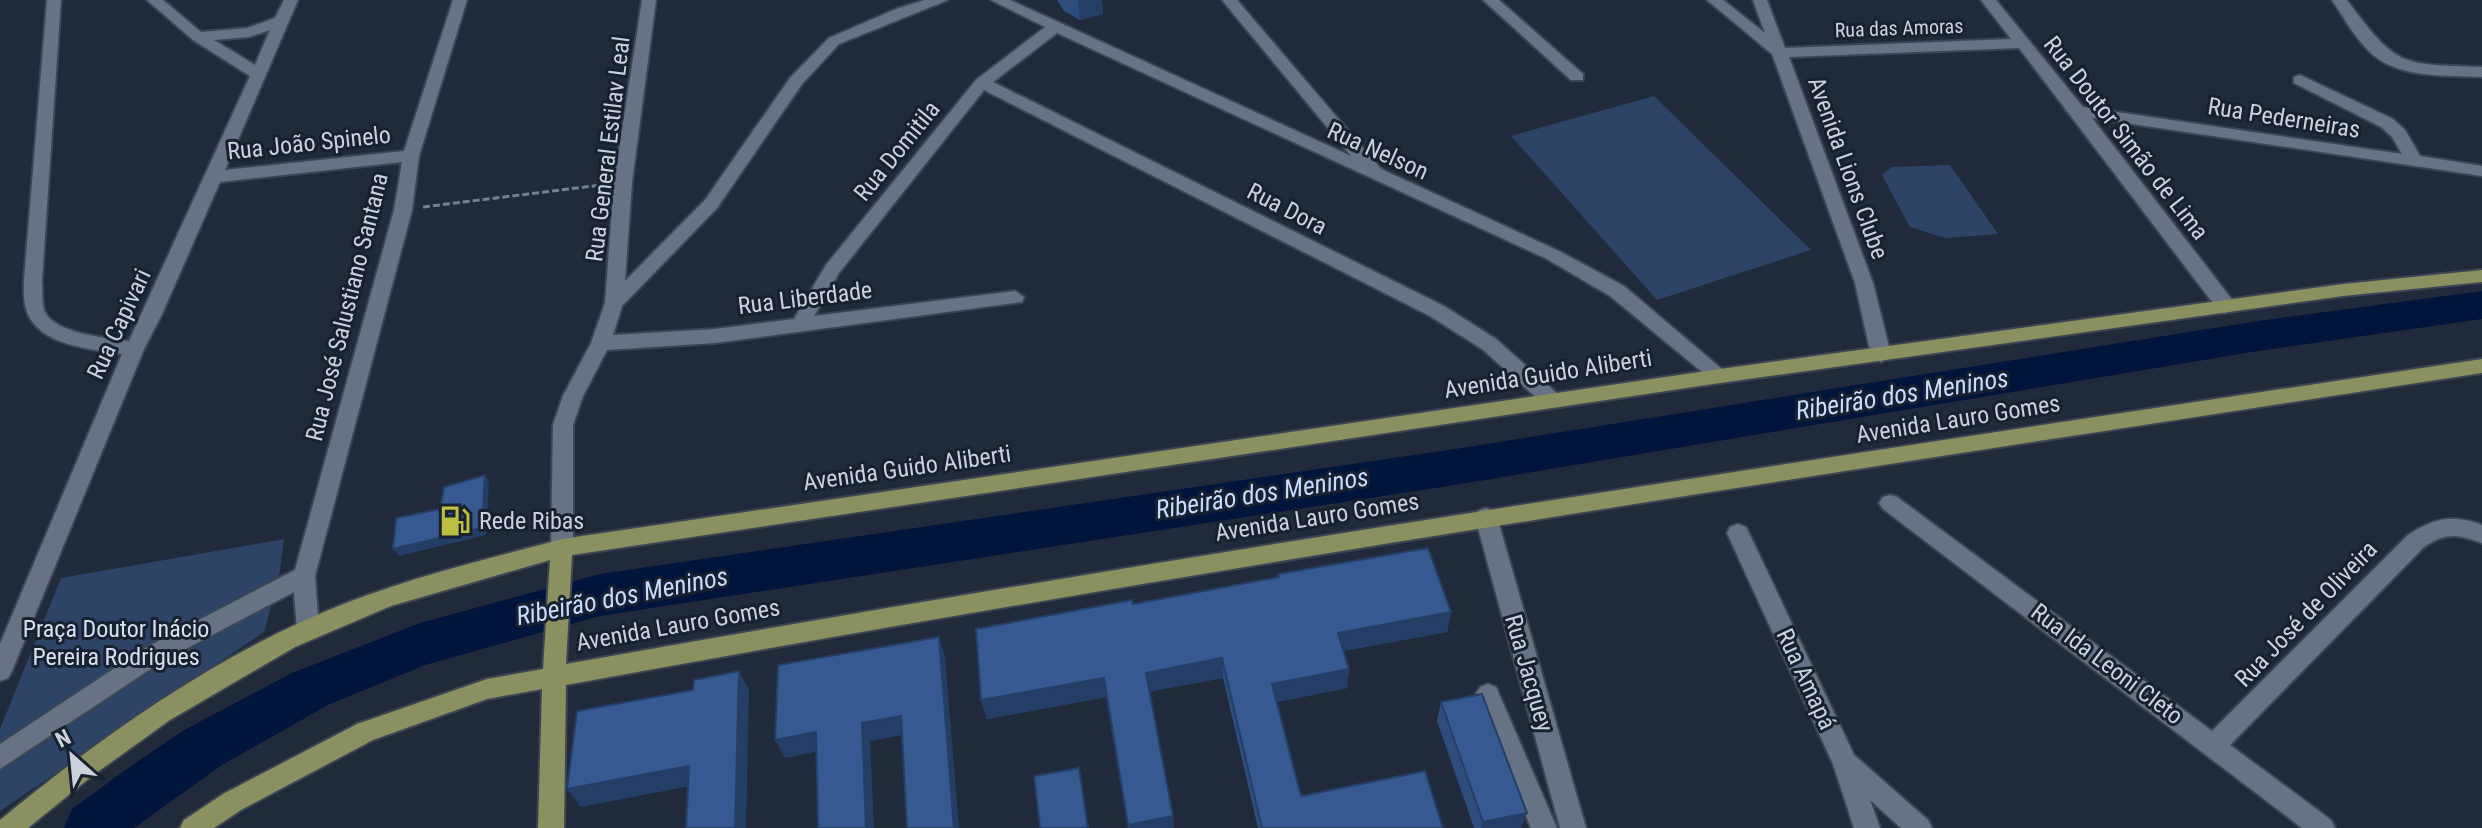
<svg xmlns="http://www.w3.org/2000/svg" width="2482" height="828" viewBox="0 0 2482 828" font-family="'Roboto Condensed',sans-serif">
	<rect width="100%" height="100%" fill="#202a3a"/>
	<g fill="#2d4466">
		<path d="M1654,96L1811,250L1657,300L1511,136Z"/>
		<path d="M1950,165L1998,234L1945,238L1910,227L1882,175L1892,167Z"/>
		<path d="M284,539L278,583L264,632L0,811V729L61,578Z"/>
	</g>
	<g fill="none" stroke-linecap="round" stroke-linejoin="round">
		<path fill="#00153b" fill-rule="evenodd" d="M2482,291V319L2258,351L1455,485L600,616L425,665L328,705L222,765L134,828H64L72,809L131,766L184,730L292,673L420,623L600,574L1455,449L2258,321Z"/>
		<g stroke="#3c4552" stroke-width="4">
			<g id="minor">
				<path d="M47,0H61L42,280C43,290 41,303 45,312C55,334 108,338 129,341L250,76L193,40L147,0H163L201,32L247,28L275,18L284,0H298L225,170L404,151L453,0H467L419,156L412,210L315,576L319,630L316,637L308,640L300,637L297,630L294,592L161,662L0,769V744L145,648L295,570L394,210L402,162L220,182L162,314L144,349L12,671L8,678L0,681V644L122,354C91,349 40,346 27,312C23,302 24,290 24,280ZM270,30L255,65L214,40L249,37Z"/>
				<path d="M642,0H656L632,182L625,281L705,200L790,78L829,38L896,9L925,0H948L839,44L802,84L717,208L622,306L613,335L715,329L794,319L826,265L976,80L1045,27L991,0H1010L1351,156L1222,0H1237L1381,169L1559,251L1624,286L1730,376L1720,383L1713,381L1610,296L1547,259L1057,33L993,82L1444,306L1496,339L1561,397L1564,402L1561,407H1547L1482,349L1430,316L984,90L839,273L814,316L1015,291L1024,297L1022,302L715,343L607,350L583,396L573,425V548L570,554L562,557L554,554L551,548L553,425L563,396L591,343L605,303L614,182Z"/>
				<path d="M1483,0H1499L1583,74V80H1571Z"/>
				<path d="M1707,0H1723L1765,33L1753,0H1767L1785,48L2011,39L1981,0H1996L2083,107L2402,154L2392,137L2381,127L2294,83V77L2300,75L2393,119L2405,130L2420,156L2482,166V176L2092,118L2233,301L2235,306L2226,313L2219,311L2019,48L1789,57L1873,283L1891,355L1881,362L1871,355L1855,283L1772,54Z"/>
				<path d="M2332,0H2347C2397,68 2400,64 2482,67V77C2447,75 2402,79 2373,55C2356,40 2344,18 2332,0Z"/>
				<path d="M1890,495L1897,497L2212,731L2408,535C2434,518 2453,514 2482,525V543C2457,534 2446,532 2424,547L2230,745L2331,820L2335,828H2302L1883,509L1879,503L1883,497Z"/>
				<path d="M1486,508L1494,511L1497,517L1586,828H1560L1475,517L1478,511Z"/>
				<path d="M1738,524L1746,527L1749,533L1854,755L1928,820L1932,828H1901L1870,800L1880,828H1854L1833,764L1727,533L1730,527Z"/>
				<path d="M1488,684L1496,687L1557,828H1531L1476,694L1480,687Z"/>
			</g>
		</g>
		<g stroke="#3c4552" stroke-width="4">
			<path id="major" d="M2482,270V282L2343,296L1720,383L572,555L566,664C1203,550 1842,455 2482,359V373C1842,471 1202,568 566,685L564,828H538L542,689L487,699L373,740L241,810L214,828H180L184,820L223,794L357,724L487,679L543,669L550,560L391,606L295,647L170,720L92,776L28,828H0V820C107,732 221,651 351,601C420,575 491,558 562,539L1720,369L2343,284Z"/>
		</g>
		<path stroke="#77808d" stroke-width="3" stroke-dasharray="7 3" stroke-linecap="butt" d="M423,207L601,185"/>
		<use href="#minor" fill="#677385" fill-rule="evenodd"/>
		<use href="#major" fill="#8a905f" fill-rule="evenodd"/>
	</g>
	<g fill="#2e4d7c">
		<path d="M1057,0H1102L1103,14L1080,20L1064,11Z"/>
		<path d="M1278,574L1451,612L1447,632L1343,651L1349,669L1347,688L1277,702L1301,796L1443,828H1258L1223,678L1150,691L1173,816L1174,828H1128L1106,697L987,719L981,700L1133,604L1278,578Z"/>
		<path d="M1441,702L1527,813L1521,828H1474L1437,721Z"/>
	</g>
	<g fill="#253e65">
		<path d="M1078,0H1102L1103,14L1080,20Z"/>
		<path d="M485,475L489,482L486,535L399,556L393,549Z"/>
		<path d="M1451,612L1447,632L1336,652L1338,633Z"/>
		<path d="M939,637L945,656L959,828H954Z"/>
		<path d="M1222,658L1223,678L1148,692L1146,673Z"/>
		<path d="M1349,669L1347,688L1272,703V684Z"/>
		<path d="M739,671L749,690L746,828H735Z"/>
		<path d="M1104,678L1106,697L987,719L981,700Z"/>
		<path d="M901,716L908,734L870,741L874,828H866L862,723Z"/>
		<path d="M816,732L825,750L785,758L775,740Z"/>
		<path d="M689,766L701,784L581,807L567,789Z"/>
		<path d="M1527,813L1521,828H1481L1483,822Z"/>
		<path d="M1173,816L1174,828H1129L1128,825Z"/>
	</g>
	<g fill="#355990" stroke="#253e65" stroke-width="2">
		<path d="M485,475L482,528L393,549L396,518L440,509L444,487Z"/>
		<path d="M1428,548L1451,612L1338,633L1349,669L1272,684L1301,796L1425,771L1443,828H1262L1222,658L1146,673L1173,816L1128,825L1104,678L981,700L976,629L1132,600L1133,604L1279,577L1278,574Z"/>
		<path d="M939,637L954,828H907L901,716L862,723L866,828H818L816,732L775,740L778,665Z"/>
		<path d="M739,671L735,828H686L689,766L567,789L577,711L693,690L694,680Z"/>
		<path d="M1482,694L1527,813L1483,822L1441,702Z"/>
		<path d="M1079,768L1088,828H1040L1034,776Z"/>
	</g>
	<defs>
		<g id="fuel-bare" transform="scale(2.4)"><path d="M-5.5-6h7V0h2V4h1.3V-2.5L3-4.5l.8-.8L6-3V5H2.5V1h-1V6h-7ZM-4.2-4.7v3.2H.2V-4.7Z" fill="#bdbf43" stroke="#17212f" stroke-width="2.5" paint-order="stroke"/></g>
	</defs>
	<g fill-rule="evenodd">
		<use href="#fuel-bare" x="455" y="521"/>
	</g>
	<g text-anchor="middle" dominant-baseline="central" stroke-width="6" stroke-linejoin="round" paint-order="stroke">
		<g font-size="20" fill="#cbd2dc" stroke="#17212f">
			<text transform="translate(1899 28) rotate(-2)">Rua das Amoras</text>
		</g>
		<g font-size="24" fill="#cbd2dc" stroke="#17212f">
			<text transform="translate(2284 118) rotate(9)">Rua Pederneiras</text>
			<text transform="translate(2126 138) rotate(52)">Rua Doutor Simão de Lima</text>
			<text transform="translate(309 143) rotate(-6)">Rua João Spinelo</text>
			<text transform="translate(608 149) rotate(-83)">Rua General Estilav Leal</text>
			<text transform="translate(897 151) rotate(-51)">Rua Domitila</text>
			<text transform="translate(1378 151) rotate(24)">Rua Nelson</text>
			<text transform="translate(1848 168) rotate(70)">Avenida Lions Clube</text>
			<text transform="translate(1287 209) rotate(27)">Rua Dora</text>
			<text transform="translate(805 298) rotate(-7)">Rua Liberdade</text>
			<text transform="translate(347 307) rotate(-76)">Rua José Salustiano Santana</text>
			<text transform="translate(119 324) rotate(-65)">Rua Capivari</text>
			<text transform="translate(1548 374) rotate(-9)">Avenida Guido Aliberti</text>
			<text transform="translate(1958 419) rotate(-9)">Avenida Lauro Gomes</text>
			<text transform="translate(907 468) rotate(-8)">Avenida Guido Aliberti</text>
			<text transform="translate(1317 517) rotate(-9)">Avenida Lauro Gomes</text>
			<text transform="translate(2306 614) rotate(-46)">Rua José de Oliveira</text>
			<text transform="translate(678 625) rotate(-10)">Avenida Lauro Gomes</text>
			<text transform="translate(2107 664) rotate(37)">Rua Ida Leoni Cleto</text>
			<text transform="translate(1529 673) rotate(74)">Rua Jacquey</text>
			<text transform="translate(1806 679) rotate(65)">Rua Amapá</text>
		</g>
		<g font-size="24" fill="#cbd2dc" stroke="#17212f" text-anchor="start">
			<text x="479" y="521">Rede Ribas</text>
		</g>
		<g font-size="24" fill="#d5e0f1" stroke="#17212f">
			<text x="116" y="629">Praça Doutor Inácio<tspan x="116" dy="28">Pereira Rodrigues</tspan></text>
		</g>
		<g font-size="26" font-style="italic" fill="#c7ddfe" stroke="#17212f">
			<text transform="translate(1902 394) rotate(-9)">Ribeirão dos Meninos</text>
			<text transform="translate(1262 493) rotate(-9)">Ribeirão dos Meninos</text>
			<text transform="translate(622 596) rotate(-11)">Ribeirão dos Meninos</text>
		</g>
	</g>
	<g transform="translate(72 756) rotate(333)" stroke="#17212f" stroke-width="6" paint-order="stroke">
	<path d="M0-6L14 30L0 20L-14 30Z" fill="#cbd2dc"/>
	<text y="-12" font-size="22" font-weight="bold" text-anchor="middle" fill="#cbd2dc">N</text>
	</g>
</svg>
